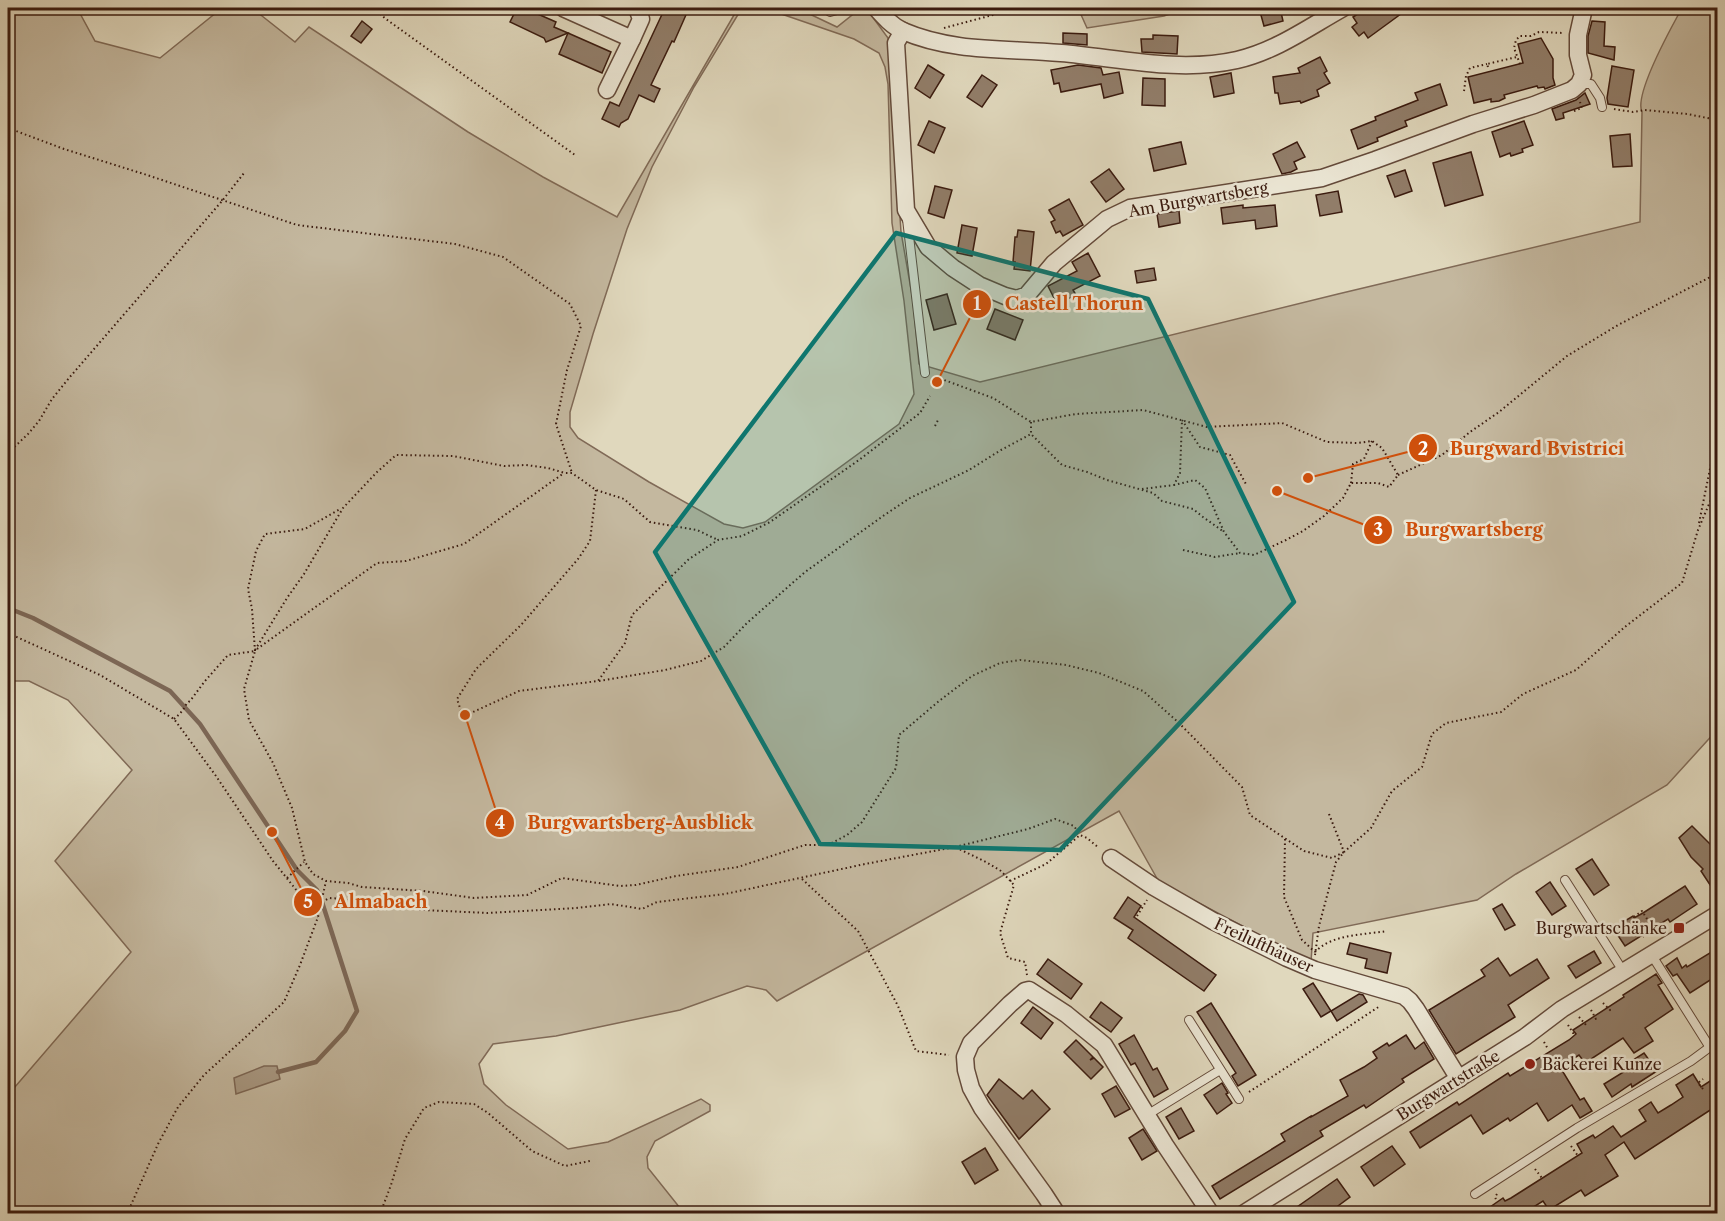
<svg xmlns="http://www.w3.org/2000/svg" width="1725" height="1221" viewBox="0 0 1725 1221" font-family="'Libre Caslon Text',serif">
	<rect width="100%" height="100%" fill="#e0d8bd"/>
	<filter id="stains"><feTurbulence type="fractalNoise" baseFrequency=".00333" numOctaves="4"/><feColorMatrix values="0 0 0 0 .2 0 0 0 0 .09 0 0 0 0 .02 0 0 0 .5 -.17"/></filter>
	<radialGradient id="worn" r=".72"><stop offset=".6" stop-color="#630" stop-opacity="0"/><stop offset="1" stop-color="#630" stop-opacity=".3"/></radialGradient>
	<g fill="#c4b89f" stroke="#806a57" stroke-width="1.5">
		<path d="M8,8H77L95,41L160,58L222,8H252L295,42L309,27L468,132L543,177L617,217L738,8H742L694,87L652,167L627,229L593,334L570,412V427L578,438L649,482L724,524L743,528L765,522L899,424L914,394L904,301L892,223L888,84L885,67L879,53L854,39L764,8H797L837,27L861,8H866L888,38L901,232L913,301L919,364L980,382L1338,294L1640,222L1642,112C1634,95 1672,26 1682,8H1717V730L1667,785L1516,874L1477,900L1313,933L1311,962L1159,882L1119,811L777,1001L766,990L747,986L680,1010L556,1036L493,1044L479,1064L484,1084L506,1105L568,1149L608,1142L701,1099L710,1105V1111L655,1141L647,1157L648,1168L684,1213H8V1095L131,952L55,861L132,770L68,700L29,681H8Z"/>
		<path d="M1078,8H1186L1164,16L1087,28Z"/>
	</g>
	<path fill="#a89882" stroke="#7c6654" stroke-width="1.5" d="M264,1066H277L280,1079L236,1094L234,1078Z"/>
	<g fill="none" stroke-linecap="round" stroke-linejoin="round">
		<path stroke="#7c6654" stroke-width="4.5" d="M8,608L33,618L170,691L200,724L297,870L317,890L322,902L357,1011L345,1031L316,1062L278,1072"/>
	</g>
	<g fill="#917d69" stroke="#3b1b0f" stroke-width="1.5">
		<path d="M517,8H524L556,22L554,27L568,33L546,42L544,38L510,22Z"/>
		<path d="M665,8H689L674,42L672,41L651,85L660,89L654,102L639,95L628,119L621,123L619,127L602,119L610,102L619,106Z"/>
		<path d="M1259,8H1280L1283,21L1264,26Z"/>
		<path d="M1367,8H1409L1368,38L1364,32L1359,36L1352,27L1357,23L1353,17Z"/>
		<path d="M362,21L372,29L361,43L351,36Z"/>
		<path d="M1592,21L1605,22L1604,46L1615,47L1614,60L1588,53V36Z"/>
		<path d="M568,33L611,52L602,73L559,54Z"/>
		<path d="M1063,33L1087,34V45L1063,43Z"/>
		<path d="M1153,35L1178,36L1177,54L1142,52L1141,39H1153Z"/>
		<path d="M1541,38L1553,59V78L1555,85L1545,89L1544,87L1538,88L1537,86L1504,95L1505,98L1499,101L1491,102V99L1474,103L1468,77L1523,63L1518,44Z"/>
		<path d="M1320,57L1327,71L1324,73L1330,83L1317,90L1319,96L1301,103L1300,101L1280,104L1278,93H1275L1273,77L1300,73L1298,68Z"/>
		<path d="M928,65L944,75L930,98L915,88Z"/>
		<path d="M1078,65L1101,68L1103,75L1119,72L1123,93L1104,98L1101,84L1061,92L1059,83L1054,84L1051,70Z"/>
		<path d="M1612,66L1634,70L1628,107L1608,104L1607,98Z"/>
		<path d="M1231,73L1234,93L1214,97L1210,77Z"/>
		<path d="M982,75L997,85L982,107L967,97Z"/>
		<path d="M1143,78L1165,79V106L1142,105Z"/>
		<path d="M1440,84L1447,105L1405,121L1407,126L1377,138L1378,141L1358,149L1351,130L1376,120L1375,117L1418,100L1415,93Z"/>
		<path d="M1585,93L1590,104L1563,113L1564,118L1556,120L1552,109L1576,100Z"/>
		<path d="M929,121L945,128L934,153L918,145Z"/>
		<path d="M1524,121L1533,145L1522,149L1523,152L1511,156L1510,153L1500,157L1492,132Z"/>
		<path d="M1630,134L1632,166L1613,167L1610,136Z"/>
		<path d="M1181,142L1186,164L1154,171L1149,149Z"/>
		<path d="M1297,142L1305,157L1294,162L1297,169L1291,172L1282,174L1273,154Z"/>
		<path d="M1471,152L1483,195L1445,206L1433,163Z"/>
		<path d="M1109,169L1124,189L1106,202L1091,182Z"/>
		<path d="M1405,170L1412,191L1395,197L1387,176Z"/>
		<path d="M935,186L952,190L944,218L928,213Z"/>
		<path d="M1338,191L1342,212L1320,216L1316,195Z"/>
		<path d="M1069,199L1083,225L1063,236L1060,231L1056,233L1051,222L1055,220L1049,210Z"/>
		<path d="M1243,205V208L1275,205L1277,226L1256,229L1255,220L1223,224L1221,208Z"/>
		<path d="M1179,211L1180,223L1159,227L1157,214Z"/>
		<path d="M962,225L977,228L972,256L957,253Z"/>
		<path d="M1018,230L1034,232L1030,271L1014,269L1015,262H1013L1015,237H1017Z"/>
		<path d="M1088,253L1100,276L1073,290L1076,295L1057,304L1048,286L1077,271L1072,262Z"/>
		<path d="M1154,268L1156,280L1137,283L1135,271Z"/>
		<path d="M947,294L956,324L934,330L926,300Z"/>
		<path d="M995,309L1023,320L1015,340L987,329Z"/>
		<path d="M1692,826L1718,852V897L1701,871L1703,869L1691,857L1679,838Z"/>
		<path d="M1592,859L1609,885L1594,895L1576,869Z"/>
		<path d="M1550,882L1566,906L1552,915L1536,892Z"/>
		<path d="M1685,886L1697,904L1670,922L1668,919L1625,946L1613,928L1633,916L1634,918L1643,913Z"/>
		<path d="M1128,897L1141,906L1134,917L1216,975L1204,991L1128,938L1133,930L1114,918Z"/>
		<path d="M1502,904L1515,925L1505,930L1493,909Z"/>
		<path d="M1350,943L1391,953L1387,973L1365,968L1367,959L1347,954Z"/>
		<path d="M1718,948V975L1690,993L1677,974L1673,976L1666,966L1677,958L1682,968L1686,965L1687,967Z"/>
		<path d="M1594,951L1601,963L1576,978L1568,966Z"/>
		<path d="M1498,958L1510,976L1537,959L1549,978L1508,1005L1515,1017L1456,1054L1429,1010L1485,976L1481,970Z"/>
		<path d="M1048,959L1082,984L1071,999L1037,974Z"/>
		<path d="M1656,974L1662,983L1658,985L1673,1009L1645,1028L1653,1041L1634,1053L1623,1038L1585,1063L1579,1055L1560,1067L1580,1100L1584,1098L1592,1111L1580,1118L1572,1105L1548,1121L1537,1103L1510,1121L1508,1118L1483,1134L1471,1115L1420,1148L1410,1132L1457,1102L1459,1105L1508,1073L1510,1076L1569,1040L1576,1034L1573,1030L1624,997L1623,995Z"/>
		<path d="M1313,983L1331,1011L1321,1017L1303,989Z"/>
		<path d="M1359,994L1363,995L1367,1002L1337,1021L1331,1011Z"/>
		<path d="M1101,1002L1122,1018L1111,1032L1090,1017Z"/>
		<path d="M1211,1003L1256,1075L1238,1086L1232,1076L1236,1073L1197,1012Z"/>
		<path d="M1033,1007L1053,1023L1041,1039L1021,1023Z"/>
		<path d="M1134,1035L1153,1070L1157,1068L1168,1089L1154,1097L1135,1063L1131,1065L1119,1044Z"/>
		<path d="M1406,1035L1415,1049L1424,1042L1434,1059L1402,1079L1404,1082L1366,1108L1364,1105L1320,1131L1323,1136L1220,1199L1212,1186L1285,1141L1281,1134L1311,1116V1117L1348,1096L1340,1080L1364,1067L1377,1058L1373,1052L1387,1043L1389,1046Z"/>
		<path d="M1076,1040L1093,1057L1090,1060L1094,1058L1103,1067L1091,1079L1064,1052Z"/>
		<path d="M1644,1053L1657,1071L1632,1087L1631,1084L1612,1097L1604,1084L1630,1068L1627,1064Z"/>
		<path d="M1693,1074L1701,1087L1718,1076V1105L1635,1159L1624,1142L1605,1155L1618,1176L1585,1196L1581,1190L1549,1210L1543,1201L1522,1214H1480L1503,1198L1505,1201L1511,1198L1582,1153L1577,1144L1593,1135L1595,1138L1613,1126L1621,1137L1646,1121L1639,1110L1651,1102L1658,1113L1671,1105L1683,1097L1676,1085Z"/>
		<path d="M999,1079L1023,1099L1032,1090L1050,1109L1019,1139L987,1095Z"/>
		<path d="M1222,1083L1228,1093L1226,1094L1232,1103L1217,1114L1204,1095Z"/>
		<path d="M1116,1086L1130,1109L1115,1117L1102,1094Z"/>
		<path d="M1181,1108L1194,1131L1179,1139L1166,1117Z"/>
		<path d="M1143,1129L1157,1151L1142,1160L1129,1138Z"/>
		<path d="M1392,1146L1405,1164L1374,1186L1361,1167Z"/>
		<path d="M985,1148L998,1170L975,1184L962,1162Z"/>
		<path d="M1337,1179L1350,1197L1327,1214H1287Z"/>
	</g>
	<g fill="none" stroke-linecap="round" stroke-linejoin="round">
		<g stroke="#644a3a" stroke-width="10">
			<g id="service">
				<path d="M826,8L830,12L844,8"/>
				<path d="M1579,84H1591L1600,98L1602,107"/>
				<path d="M907,219L925,373"/>
				<path d="M1565,880L1623,971"/>
				<path d="M1651,954L1709,1046"/>
				<path d="M1189,1020L1239,1099"/>
				<path d="M1147,1115L1220,1070"/>
				<path d="M1475,1194L1577,1128L1691,1061L1718,1041"/>
			</g>
		</g>
		<g stroke="#644a3a" stroke-width="19">
			<g id="minor">
				<path d="M563,8L632,39L607,90"/>
				<path d="M876,8C884,17 892,26 903,31C954,53 1008,48 1061,53C1119,58 1179,73 1237,60C1276,51 1309,27 1343,8"/>
				<path d="M903,31L896,43L906,210L928,247L953,268L979,285L1005,296L1017,299L1027,295L1054,263L1107,219L1130,208L1322,178L1375,160L1473,124L1534,105L1572,90L1579,84L1583,75L1578,55V35L1584,8"/>
				<path d="M632,39L641,19L637,8"/>
				<path d="M1111,858L1154,887L1213,921L1287,958L1315,970L1404,996L1410,1001L1416,1009L1459,1079"/>
				<path d="M1057,1214L1044,1194L982,1108L971,1088L966,1070L965,1057L971,1043L1010,1004L1025,991L1029,990L1066,1014L1104,1045L1165,1145L1211,1214"/>
				<path d="M1243,1214L1525,1037L1562,1009L1718,914"/>
			</g>
		</g>
		<g stroke="#3b1b0f" stroke-width="2" stroke-dasharray="1.5 3" stroke-linecap="butt">
			<path d="M373,8L386,19L575,155"/>
			<path d="M944,28L1019,8"/>
			<path d="M1520,64L1514,48L1516,40L1520,36H1531L1539,32L1564,33"/>
			<path d="M1488,67L1487,64L1517,57"/>
			<path d="M1464,91L1466,76L1470,68L1487,64"/>
			<path d="M1614,109L1633,112L1645,110L1687,114L1718,120"/>
			<path d="M1574,111L1582,108L1580,102"/>
			<path d="M8,128L64,149L147,175L297,225L455,244L503,257L570,304L581,326L567,370L556,424L572,473"/>
			<path d="M936,377L993,398L1031,422L1076,414L1143,410L1207,427L1282,423L1327,442L1358,443L1372,441L1382,448L1398,475L1389,487L1378,483H1351L1343,498L1324,516L1303,531L1286,540L1254,555L1240,553L1224,532L1205,488L1195,480L1174,485"/>
			<path d="M1182,420L1200,447L1230,455L1247,486"/>
			<path d="M1031,422V434"/>
			<path d="M935,426L938,420"/>
			<path d="M8,453L28,434L39,421L52,399L69,378L222,201L244,173"/>
			<path d="M1398,475L1442,455L1470,432L1499,412L1567,356L1618,325L1718,273"/>
			<path d="M1351,483L1353,464L1364,459L1372,441"/>
			<path d="M1142,489L1174,485L1180,473L1182,420"/>
			<path d="M596,490L590,541L578,559L521,625L476,669L457,699L461,711L473,712L519,691L598,681L625,643L632,615L689,559L718,540L742,536L770,522L859,460L902,427L920,413L930,396"/>
			<path d="M1699,523L1712,459L1718,441"/>
			<path d="M1183,550L1215,557L1240,553"/>
			<path d="M8,633L100,675L174,719L216,776L273,861L318,917"/>
			<path d="M257,649L377,563L406,561L464,544L564,473"/>
			<path d="M255,650L287,598L304,574L343,508L377,472L396,455L453,456L504,466L526,465L548,468L565,473H572L596,490L624,499L650,522L697,530L718,540"/>
			<path d="M255,651L252,609L248,589L256,551L265,534L305,529L340,509"/>
			<path d="M599,681L665,670L701,661L724,647L747,623L805,572L883,516L910,498L969,470L1001,450L1031,434L1062,465L1087,472L1107,480L1153,493L1162,501L1193,509L1203,517L1224,532"/>
			<path d="M174,719C177,716 180,714 182,711C185,708 185,704 190,701L205,681L228,655L255,651L244,689L249,720L273,763L292,808L305,862L313,874L326,881L348,883L362,887L423,891L474,898L527,895L562,878L620,886L636,885L676,876L738,867L805,845H828L847,835L862,822L896,768L899,735L939,701L972,676L1000,663L1020,660L1066,665L1099,673L1143,691L1178,722L1242,787L1250,815L1304,851L1332,858L1344,852"/>
			<path d="M1329,814L1344,852"/>
			<path d="M1285,839L1284,897L1302,940L1315,952"/>
			<path d="M955,847L1028,829L1055,819L1074,826L1080,835"/>
			<path d="M287,878L304,862"/>
			<path d="M802,879L858,931L898,1006L916,1051L949,1055"/>
			<path d="M1010,881L1046,864L1080,835L1087,838L1099,848"/>
			<path d="M322,902L329,898L347,899L423,910L488,913L576,908L611,904L642,909L657,902L725,894L865,864L955,847L986,862L1001,871L1014,885L1000,933L1008,958L1025,962L1027,975"/>
			<path d="M1137,916L1147,900"/>
			<path d="M1634,917L1642,911L1654,930L1643,937"/>
			<path d="M1612,930L1623,924"/>
			<path d="M1315,952C1332,934 1363,935 1387,931"/>
			<path d="M1315,955L1319,926L1336,862L1344,852L1371,828L1392,791L1422,767L1432,734L1446,723L1501,712L1523,694L1576,670L1626,626L1682,583L1698,530L1718,483"/>
			<path d="M1603,1003L1610,1010L1608,1011"/>
			<path d="M1591,1010L1596,1019L1598,1018"/>
			<path d="M1579,1017L1586,1025H1585"/>
			<path d="M1568,1025L1573,1033L1575,1032"/>
			<path d="M1544,1042L1548,1049"/>
			<path d="M1527,1065L1526,1064L1529,1062L1530,1064"/>
			<path d="M1703,1089L1698,1083L1703,1079"/>
			<path d="M1249,1092L1380,1006"/>
			<path d="M1571,1146L1578,1156"/>
			<path d="M1535,1169L1542,1178"/>
			<path d="M1497,1194L1495,1197L1497,1202"/>
			<path d="M127,1214L158,1144L178,1107L204,1075L284,1002L300,965L318,917L326,881"/>
			<path d="M380,1214L391,1185L405,1139L424,1108L439,1102L474,1104L488,1113L532,1151L565,1166L590,1161"/>
			<path d="M1711,1214L1718,1209"/>
		</g>
		<use href="#service" stroke="#ebe6d4" stroke-width="8"/>
		<use href="#minor" stroke="#ebe6d4" stroke-width="16"/>
	</g>
	<path fill="#0f766e" fill-opacity="0.2" stroke="#0f766e" stroke-width="4.5" stroke-linejoin="round" d="M896,233L1148,299L1294,602L1060,850L820,844L655,552Z"/>
	<g fill="#8f2418" stroke="#ebe6d4" stroke-width="2">
		<rect x="1673" y="922" width="12" height="12" rx="3"/>
		<circle cx="1530" cy="1064" r="6"/>
	</g>
	<g text-anchor="middle" dominant-baseline="central" stroke-width="5" stroke-linejoin="round" paint-order="stroke">
		<g font-size="16" fill="#3b1b0f" stroke="#ebe6d4">
			<text transform="translate(1198 199) rotate(-10)">Am Burgwartsberg</text>
			<text transform="translate(1264 945) rotate(25)">Freilufthäuser</text>
			<text transform="translate(1448 1085) rotate(-32)">Burgwartstraße</text>
		</g>
		<g font-size="16" fill="#3b1b0f" stroke="#ebe6d4" text-anchor="end">
			<text x="1667" y="928">Burgwartschänke</text>
			<text x="1542" y="1064" text-anchor="start">Bäckerei Kunze</text>
		</g>
	</g>
	<path fill="none" stroke="#ce500c" stroke-width="2" d="M937 382L977 304M1308 478L1423 448M1277 491L1378 530M465 715L500 823M272 832L308 902"/>
	<g fill="#ce500c" stroke="#ebe6d4" stroke-width="2">
		<circle cx="937" cy="382" r="6"/>
		<circle cx="1308" cy="478" r="6"/>
		<circle cx="1277" cy="491" r="6"/>
		<circle cx="465" cy="715" r="6"/>
		<circle cx="272" cy="832" r="6"/>
		<circle cx="977" cy="304" r="15"/>
		<circle cx="1423" cy="448" r="15"/>
		<circle cx="1378" cy="530" r="15"/>
		<circle cx="500" cy="823" r="15"/>
		<circle cx="308" cy="902" r="15"/>
	</g>
	<g font-size="18" text-anchor="middle" font-weight="bold" fill="#fff">
		<text x="977" y="310">1</text>
		<text x="1423" y="455">2</text>
		<text x="1378" y="536">3</text>
		<text x="500" y="829">4</text>
		<text x="308" y="908">5</text>
	</g>
	<g font-size="18" text-anchor="middle" font-weight="bold" fill="#ce500c" stroke="#ebe6d4" stroke-width="5" stroke-linejoin="round" paint-order="stroke">
		<text x="1074" y="310">Castell Thorun</text>
		<text x="1537" y="455">Burgward Bvistrici</text>
		<text x="1474" y="536">Burgwartsberg</text>
		<text x="640" y="829">Burgwartsberg-Ausblick</text>
		<text x="381" y="908">Almabach</text>
	</g>
	<rect width="1725" height="1221" fill="none" stroke="#e0d8bd" stroke-width="30"/>
	<rect x="9" y="9" width="1707" height="1203" fill="none" stroke="#3b1b0f" stroke-width="3"/>
	<rect x="15" y="15" width="1695" height="1191" fill="none" stroke="#3b1b0f" stroke-width="1.5"/>
	<rect width="100%" height="100%" filter="url(#stains)"/>
	<rect width="100%" height="100%" fill="url(#worn)"/>
</svg>
